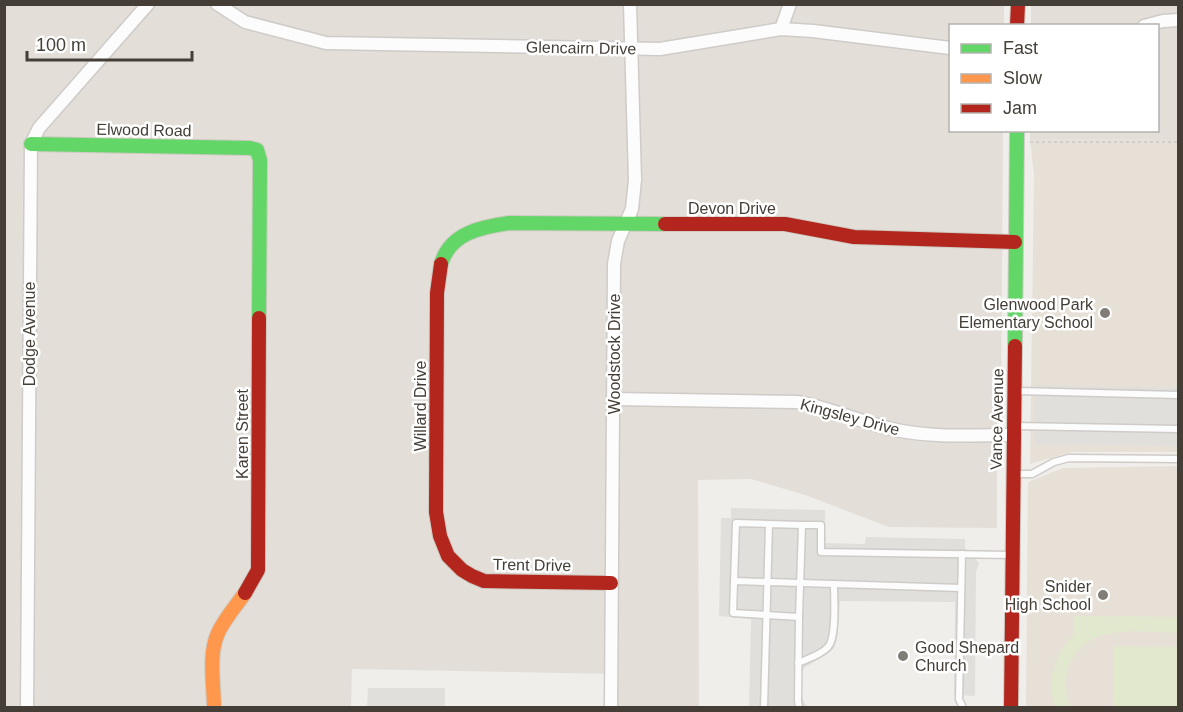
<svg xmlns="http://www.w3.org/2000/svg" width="1183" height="712" viewBox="0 0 1183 712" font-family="Helvetica,sans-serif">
	<rect width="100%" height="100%" fill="#f0eeeb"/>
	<g fill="#e3dfd8">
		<path d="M4,5H1004V25L950,26V130L1003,131L1001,409L997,412V528L889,527L805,495L751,479L698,480L699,707H618L617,674L352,669L351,707H5Z"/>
		<path d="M1031,5H1178V140L1030,139V131L1158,130V26L1031,25Z"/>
	</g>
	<g fill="#e6e0d7">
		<path d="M1030,139L1178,140V452H1072L1030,464L1034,175Z"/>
		<path d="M1178,466V707L1026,708L1028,482L1063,468Z"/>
	</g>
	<g fill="#e1e8cd">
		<path d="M1074,616L1178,617V633C1142,632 1088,622 1070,663C1064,678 1064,693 1071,707H1055L1052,695V672L1061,650L1074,634Z"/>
		<path d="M1114,646L1178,647V707H1113Z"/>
	</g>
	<g fill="#e1dfdc">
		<path d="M1035,385L1178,388V446L1035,444Z"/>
		<path d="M731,508L825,510V543L865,544L866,537L965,539V548L979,563L976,572L975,696L954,695L955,602L840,601L837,639L834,648L830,652L804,668L801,675L802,699L807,707H749L751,619L719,616L721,518H731Z"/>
		<path d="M368,688H445V707H367Z"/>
	</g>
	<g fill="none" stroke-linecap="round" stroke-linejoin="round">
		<g stroke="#cecbc8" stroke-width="9">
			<g id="lane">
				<path d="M1017,391L1178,395"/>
				<path d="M1017,426L1178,429"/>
				<path d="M1016,474H1032L1054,462L1069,458L1178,459"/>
				<path d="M802,525H821V552L1011,555"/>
				<path d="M962,554L959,699L963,708"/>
				<path d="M734,581L961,588"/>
				<path d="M799,617L798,700L799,708"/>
				<path d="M798,663C807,659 821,655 828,647C837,637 834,599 834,585"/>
				<path d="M764,708L769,524L802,525L799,617L733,613L736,523L769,524"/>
			</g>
		</g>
		<g stroke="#cecbc8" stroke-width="15">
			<g id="street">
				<path d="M217,4L245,22L326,43L660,49L781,29L813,31L950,48"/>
				<path d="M1144,26L1163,21L1178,20"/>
				<path d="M781,29L790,4"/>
				<path d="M614,399L797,402C831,408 862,423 896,430C934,438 974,435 1013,435"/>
				<path d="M27,708L31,144L39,128L148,4"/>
				<path d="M611,708L614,264L618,241L632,209L635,180L630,4"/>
			</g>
		</g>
		<g stroke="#cecac2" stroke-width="16">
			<g id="fast">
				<path d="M31,144L250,148L257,150L260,160L259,318"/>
				<path d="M441,264C450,233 481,227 509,223L665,224"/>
				<path d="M1015,346L1017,130"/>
			</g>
		</g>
		<g stroke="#cecac2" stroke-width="16">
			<path id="slow" d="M214,708C214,684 208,655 218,633C225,618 236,606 245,593"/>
		</g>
		<g stroke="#cecac2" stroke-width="16">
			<g id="jam">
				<path d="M1017,26L1018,4"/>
				<path d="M665,224H785L854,237L1015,242"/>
				<path d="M441,264L437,293L436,512L440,536L448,556L462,570L472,576L484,581L611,583"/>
				<path d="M245,593L258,570L259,318"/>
				<path d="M1011,708L1015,346"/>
			</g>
		</g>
		<path stroke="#d1cecb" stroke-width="2" stroke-dasharray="3 3" stroke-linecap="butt" d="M1030,142H1178"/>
		<use href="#lane" stroke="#fdfcfc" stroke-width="6"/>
		<use href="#street" stroke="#fdfcfc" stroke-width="12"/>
		<use href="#fast" stroke="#63d668" stroke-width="14"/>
		<use href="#slow" stroke="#ff974d" stroke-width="14"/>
		<use href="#jam" stroke="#b3261e" stroke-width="14"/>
	</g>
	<g fill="#817c76" stroke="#fff" stroke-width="2">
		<circle cx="1105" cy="313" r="6"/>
		<circle cx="1103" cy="595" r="6"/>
		<circle cx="903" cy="656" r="6"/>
	</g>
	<g text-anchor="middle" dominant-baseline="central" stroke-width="5" stroke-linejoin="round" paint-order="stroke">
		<g font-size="16" fill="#453e37" stroke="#fff">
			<text transform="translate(581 48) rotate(1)">Glencairn Drive</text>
			<text transform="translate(144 130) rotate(1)">Elwood Road</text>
			<text x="732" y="208">Devon Drive</text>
			<text transform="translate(29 334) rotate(-90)">Dodge Avenue</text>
			<text transform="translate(614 354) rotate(-90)">Woodstock Drive</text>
			<text transform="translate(420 406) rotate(-90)">Willard Drive</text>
			<text transform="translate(850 417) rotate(15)">Kingsley Drive</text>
			<text transform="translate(997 419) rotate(-89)">Vance Avenue</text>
			<text transform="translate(242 434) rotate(-90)">Karen Street</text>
			<text transform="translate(532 565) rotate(1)">Trent Drive</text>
		</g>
		<g font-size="16" fill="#453e37" stroke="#fff" text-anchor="end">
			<text x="1093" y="304">Glenwood Park<tspan x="1093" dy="18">Elementary School</tspan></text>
			<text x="1091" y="586">Snider<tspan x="1091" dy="18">High School</tspan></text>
			<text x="915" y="647" text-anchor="start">Good Shepard<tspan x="915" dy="18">Church</tspan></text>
		</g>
	</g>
	<rect width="1183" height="712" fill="none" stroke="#453e37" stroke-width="12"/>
	<rect x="949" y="24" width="210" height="108" fill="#ffffff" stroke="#b5b2af" stroke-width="1.5"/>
	<rect x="961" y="44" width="30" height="9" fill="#63d668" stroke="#b5b2af" stroke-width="1.5"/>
	<text x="1003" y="54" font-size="18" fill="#453e37">Fast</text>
	<rect x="961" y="74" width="30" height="9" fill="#ff974d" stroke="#b5b2af" stroke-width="1.5"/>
	<text x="1003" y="84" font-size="18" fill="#453e37">Slow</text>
	<rect x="961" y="104" width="30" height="9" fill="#b3261e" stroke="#b5b2af" stroke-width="1.5"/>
	<text x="1003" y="114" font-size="18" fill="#453e37">Jam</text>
	<path d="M27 51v9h165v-9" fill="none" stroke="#453e37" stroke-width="3"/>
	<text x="36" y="51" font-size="18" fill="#453e37" stroke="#ffffff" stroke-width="4.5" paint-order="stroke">100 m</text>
</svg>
